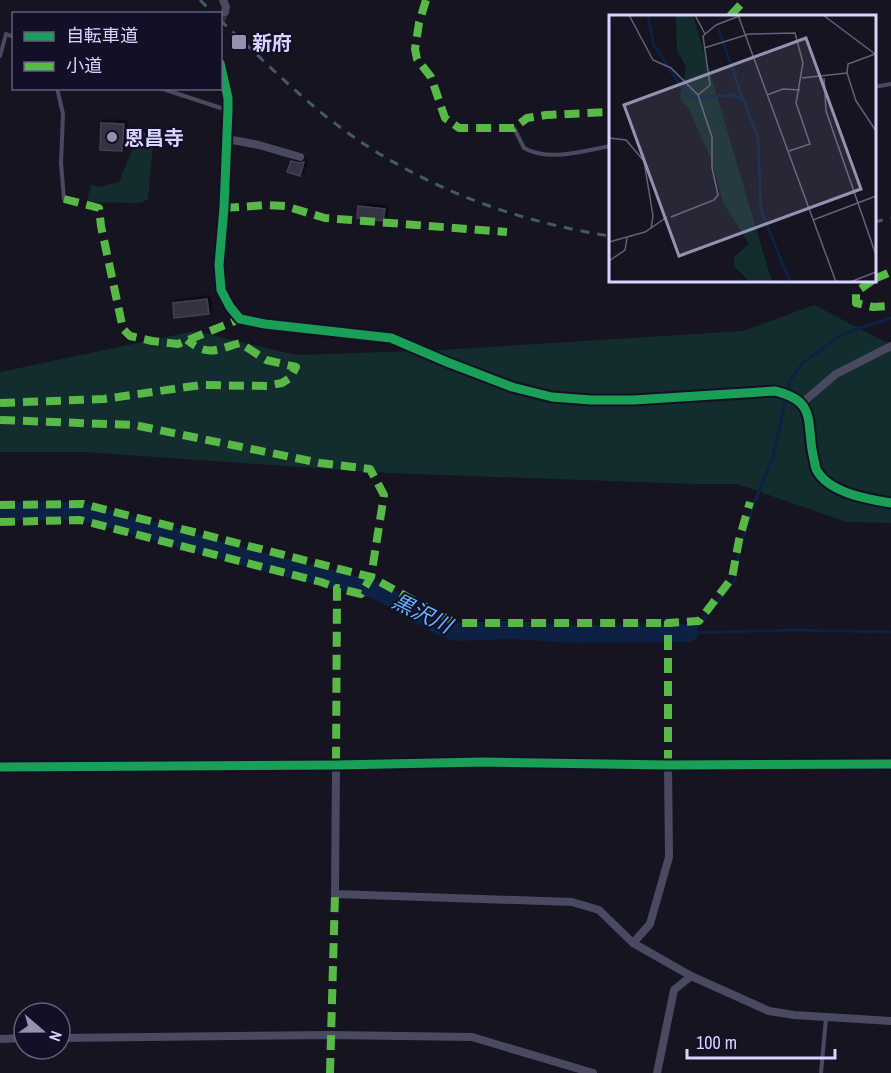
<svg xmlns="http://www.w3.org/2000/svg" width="891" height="1073" viewBox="0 0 891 1073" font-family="'Archivo Narrow','Noto Sans JP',sans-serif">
	<defs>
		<filter id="shadow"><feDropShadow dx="2.5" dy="-2.5" stdDeviation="1.5" flood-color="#0009"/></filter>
	</defs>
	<rect width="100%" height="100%" fill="#161421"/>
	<g fill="#132c2d">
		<path d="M135,129L144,132L153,144L148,199L143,202L137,203L92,202L87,200L91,185L99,187L119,182L133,148L128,138L130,131Z"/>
		<path d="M814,305L891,345V523L847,522L737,484H694L388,473L84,452H0V372L195,331L296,355L441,350L743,331Z"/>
	</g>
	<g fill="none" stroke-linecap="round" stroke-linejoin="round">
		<g stroke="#0d2144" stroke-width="3">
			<path d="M689,633L697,627L735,580L739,551L754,504L773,457L790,380L803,363L835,339L851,331L891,318"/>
			<path d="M691,633L792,630L891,632"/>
		</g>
		<path stroke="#0d2144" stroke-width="18" d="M0,511H80L121,522L264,562L376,590L441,627L457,632L513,630L574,634L689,633"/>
	</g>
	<g fill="#343243" stroke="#433f54" stroke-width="1.5" filter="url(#shadow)">
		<path d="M101,123L124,124L122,151L100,150Z"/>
		<path d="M291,161L299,163L304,162L300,176L287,172Z"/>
		<path d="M358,206L385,209L383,221L357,218Z"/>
		<path d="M207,299L209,314L174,318L173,303Z"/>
	</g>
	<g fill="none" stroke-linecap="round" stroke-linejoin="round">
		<path stroke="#333142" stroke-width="8" stroke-dasharray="8 4" stroke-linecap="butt" d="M220,22L225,12"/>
		<g stroke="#4a4962" stroke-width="4">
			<path d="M0,56L6,34L14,37"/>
			<path d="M874,87L891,84"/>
			<path d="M57,88L63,114L61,163L64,199"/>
			<path d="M160,88L227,110"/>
			<path d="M514,128L524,148C549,162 584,151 610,146"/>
			<path d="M821,1073L826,1018"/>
		</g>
		<g stroke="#4a4962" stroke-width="8">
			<path d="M223,0L226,7L225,12"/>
			<path d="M220,63L228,98V110L224,208L219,265L221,290L230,307L240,319L265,324L391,338L447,362L512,387L552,397L591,400H634L775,391C817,401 806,421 813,455C814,459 815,465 816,469C828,493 868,499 891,503"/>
			<path d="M227,139L259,145L300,157"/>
			<path d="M802,403L836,374L891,346"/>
			<path d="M336,765L335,894L572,902L599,910L633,943L691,976L769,1011L794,1015L891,1021"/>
			<path d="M633,943L650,924L669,857L668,765"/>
			<path d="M60,1038L330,1035L472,1037L593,1073"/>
			<path d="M0,1039L24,1038"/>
			<path d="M657,1073L674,990L691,976"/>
		</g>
		<path stroke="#4a4962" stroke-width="10" d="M0,767L336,765L484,762L668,765L891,764"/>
		<g stroke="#43596b" stroke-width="3" stroke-dasharray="9 8" stroke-linecap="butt">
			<path d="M200,0L214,14"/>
			<path d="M220,20C256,53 290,88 328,118C411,183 507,220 610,236"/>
			<path d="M874,222L891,218"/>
		</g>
		<g stroke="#58b947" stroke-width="8" stroke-dasharray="15 8" stroke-linecap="butt">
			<path d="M426,0L419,23L415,49L417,59L431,77L445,118L459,128H514L527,118L546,115L610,112"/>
			<path d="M730,16L745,0"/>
			<path d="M64,199L99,208L101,226L123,329L130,336L152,341L178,344L240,319"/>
			<path d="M224,208L267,205L285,206L325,218L507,232"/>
			<path d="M874,279L891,272"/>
			<path d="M873,280L856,292V303L873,307L891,306"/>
			<path d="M0,403L104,399L201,385L267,386L282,383L290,378L296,367L266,360L240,343C215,350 208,357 187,340"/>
			<path d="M0,420L134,425L320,463L370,469L384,495L371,577L361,594L337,588L336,765"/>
			<path d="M0,505L83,504L371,577L455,623H668"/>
			<path d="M0,522L80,520L321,582L337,588"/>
			<path d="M668,765V623L699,621L732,578L739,540L750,502"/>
			<path d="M330,1073L335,894"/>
		</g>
		<g stroke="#130f26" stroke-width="13">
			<g id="cycleway">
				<path d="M220,63L228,98V110L224,208L219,265L221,290L230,307L240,319L265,324L391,338L447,362L512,387L552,397L591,400H634L775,391C817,401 806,421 813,455C814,459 815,465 816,469C828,493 868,499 891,503"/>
				<path d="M0,767L336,765L484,762L668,765L891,764"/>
			</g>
		</g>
		<use href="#cycleway" stroke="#1a9f57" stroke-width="9"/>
	</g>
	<g fill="#9591b1" stroke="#130f26" stroke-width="2">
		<rect x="231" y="34" width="16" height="16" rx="3"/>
		<circle cx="112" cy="137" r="6"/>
	</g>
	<g text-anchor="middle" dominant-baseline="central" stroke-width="4.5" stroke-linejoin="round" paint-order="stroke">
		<g font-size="20" font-weight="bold" fill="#d9d4ff" stroke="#130f26" text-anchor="start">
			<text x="252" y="42">新府</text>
			<text x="124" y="137">恩昌寺</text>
		</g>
		<g font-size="21" font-style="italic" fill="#62b6ff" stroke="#130f26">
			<text transform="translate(422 613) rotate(26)">黒沢川</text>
		</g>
	</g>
	<g transform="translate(609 15)">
		<rect width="267" height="267" fill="#161421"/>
		<path d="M67,0H84L163,267H141L125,251V242L140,229L114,187L102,144L80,94L71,84L77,52L68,35Z" fill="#132c2d"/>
		<path fill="none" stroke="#0d2144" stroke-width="3" d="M39,0L44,28L76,78L86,83L123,80L135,85M109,13L134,84M135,85L149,124L152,195L181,267"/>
		<path fill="none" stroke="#64617a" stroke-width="1.5" d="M20,0L44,45L62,53L89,80M86,0L96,19M129,0L227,267M214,0L266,39M95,33L140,19L186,18L194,48L187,88L201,129L180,136M266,39L239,49L238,58L247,86L267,116M193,63L238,58M215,63L217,96L267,240M89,80L101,70L94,21L107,10L133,0M158,80L174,74L191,75M0,123L17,125L35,146L44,201L42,214M62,202L105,185L109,180L103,153V122L89,80M204,205L267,181M0,227L36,217L58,202M0,246L16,235L18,223M241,267L267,257"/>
		<path fill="#9591b1" fill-opacity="0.15" stroke="#9591b1" stroke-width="3" d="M197,23L252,174L70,241L15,90Z"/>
		<rect width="267" height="267" fill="none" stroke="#d9d4ff" stroke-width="3"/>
	</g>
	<rect x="12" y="12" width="210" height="78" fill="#130f26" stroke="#625e7d" stroke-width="1.5"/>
	<rect x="24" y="32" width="30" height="9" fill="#1a9f57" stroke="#625e7d" stroke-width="1.5"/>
	<text x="66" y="42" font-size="18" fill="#d9d4ff">自転車道</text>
	<rect x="24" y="62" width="30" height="9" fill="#58b947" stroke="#625e7d" stroke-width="1.5"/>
	<text x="66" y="72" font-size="18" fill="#d9d4ff">小道</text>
	<g transform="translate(42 1031) rotate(110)"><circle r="28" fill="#130f26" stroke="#625e7d" stroke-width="1.5"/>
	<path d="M0-4.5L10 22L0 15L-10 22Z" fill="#9591b1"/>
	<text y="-9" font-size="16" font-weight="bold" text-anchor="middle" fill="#d9d4ff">N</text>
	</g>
	<path d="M687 1049v9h148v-9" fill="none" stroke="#d9d4ff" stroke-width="3"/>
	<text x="696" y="1049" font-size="18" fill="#d9d4ff" stroke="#130f26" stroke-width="4.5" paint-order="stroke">100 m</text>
</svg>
